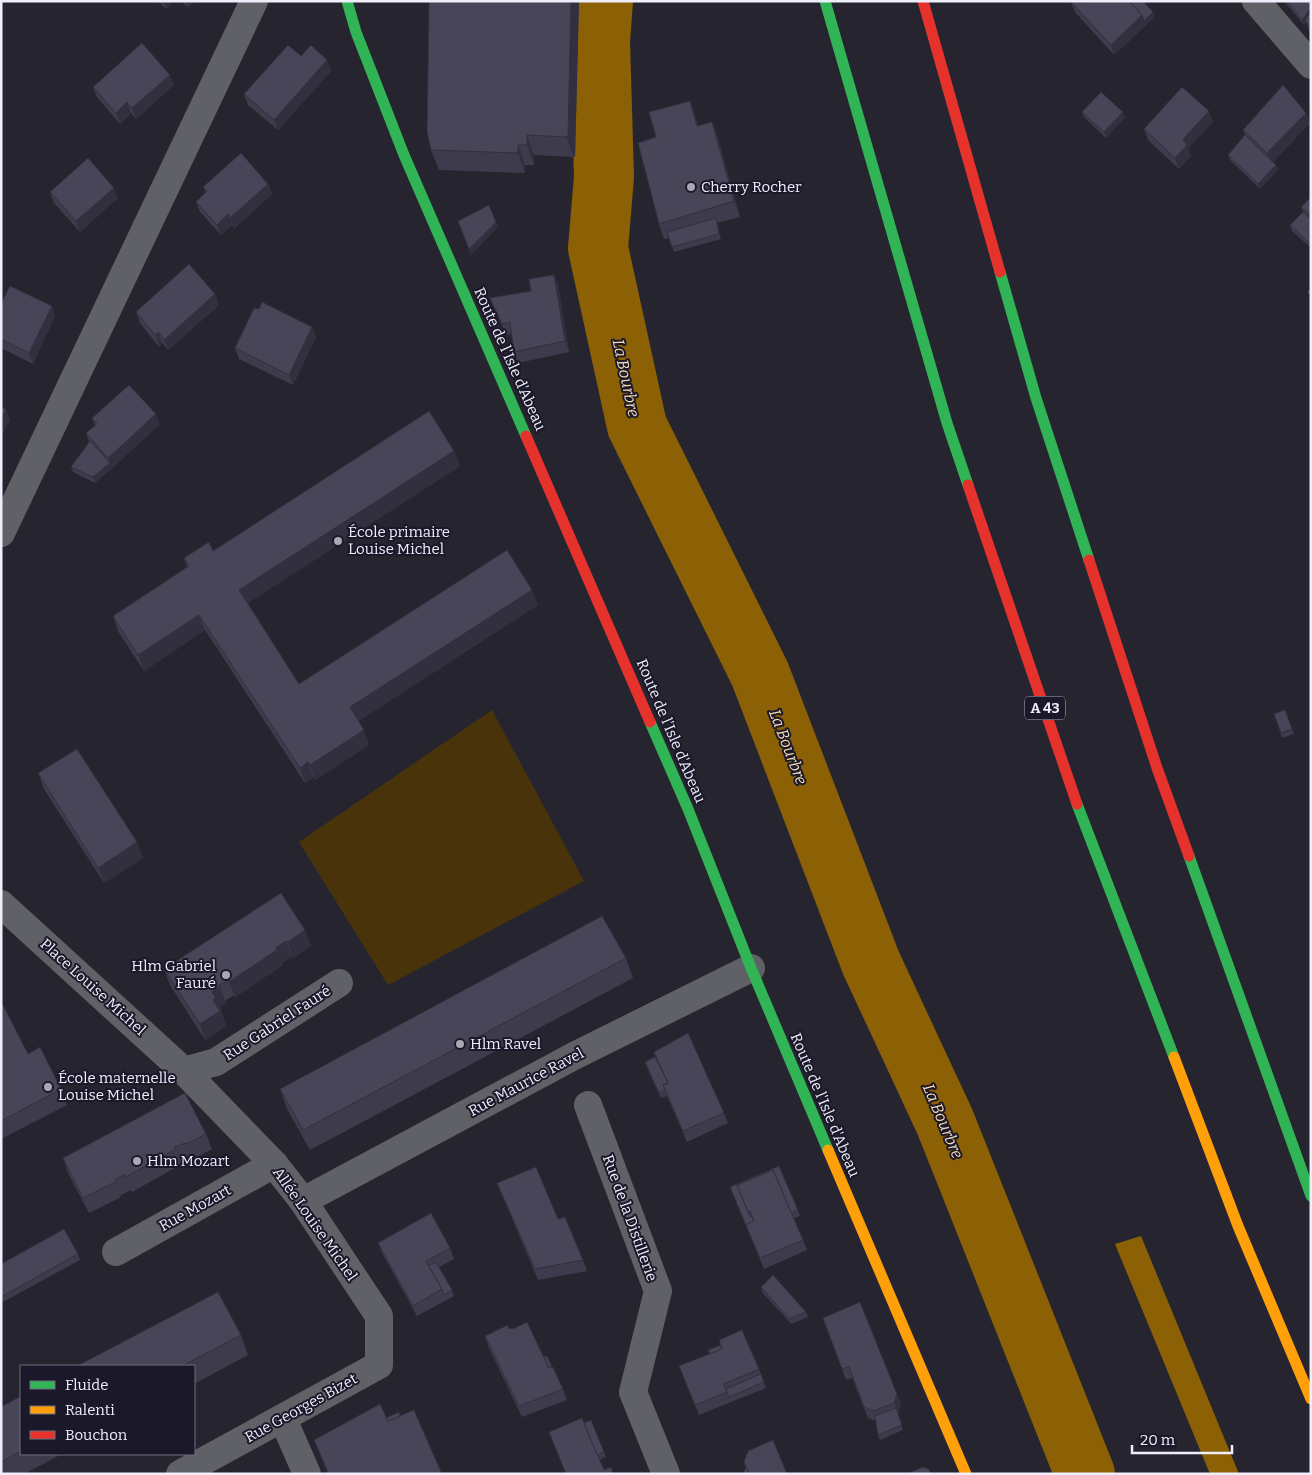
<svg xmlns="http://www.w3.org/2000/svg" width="1312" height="1475" viewBox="0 0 1312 1475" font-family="Bitter,serif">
	<rect width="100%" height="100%" fill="#26252f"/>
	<path fill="#49330b" d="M492,710L584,881L388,985L299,842Z"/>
	<path fill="#8c6004" d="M1141,1236L1239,1474H1210L1115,1244Z"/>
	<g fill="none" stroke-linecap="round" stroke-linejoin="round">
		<path stroke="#8c6004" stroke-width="60" d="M603,1L600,42L604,177L598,248L637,426L760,674L871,963L945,1122L1085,1474"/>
		<g stroke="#606067" stroke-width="28">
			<path d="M1256,1L1311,65"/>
			<path d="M1,533L254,1"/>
			<path d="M1,904L184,1071L274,1164L303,1201L379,1316V1365L180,1474"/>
			<path d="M184,1071L216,1062L339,983"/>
			<path d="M588,1105L658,1291L633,1392L666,1474"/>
			<path d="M303,1201L574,1056L751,968"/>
			<path d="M116,1252L274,1164"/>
			<path d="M283,1419L307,1474"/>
		</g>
		<g stroke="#30b455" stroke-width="11">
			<path d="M347,1L356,32L404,155L526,436"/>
			<path d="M825,1L947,423L968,485"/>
			<path d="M1000,272L1036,398L1089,560"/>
			<path d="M650,722L688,809L751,968L828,1150"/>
			<path d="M1077,804L1174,1057"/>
			<path d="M1189,856L1311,1196"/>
		</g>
		<g stroke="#ff9f0a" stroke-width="11">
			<path d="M1174,1057L1238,1226L1311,1399"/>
			<path d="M828,1150L966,1474"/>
		</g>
		<g stroke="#e5322d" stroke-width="11">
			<path d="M923,1L1000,272"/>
			<path d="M526,436L650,722"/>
			<path d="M968,485L1077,804"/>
			<path d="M1089,560L1157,768L1189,856"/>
		</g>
	</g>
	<g fill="#3e3b4c">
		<path d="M158,1H173L166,9Z"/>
		<path d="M181,1H194L188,8Z"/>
		<path d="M579,1L575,156L574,157L534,155V165H525V173L439,170L431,150Z"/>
		<path d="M1284,1H1310L1311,33L1309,31L1306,22L1304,25Z"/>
		<path d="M1071,2L1155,17L1114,55L1075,12Z"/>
		<path d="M301,56L327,60L331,71L278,130L248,105L244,94Z"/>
		<path d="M174,85L136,119L131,113L120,124L97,97L93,87Z"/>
		<path d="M1082,112L1125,118L1106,138L1084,117Z"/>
		<path d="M1306,113L1310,123L1273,162L1276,165L1278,170L1260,189L1230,160L1228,155L1245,135L1243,130Z"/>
		<path d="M696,117L698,126L712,122L718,138L740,217L717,223L721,239L674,252L669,238L664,239L659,224L656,137Z"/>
		<path d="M1213,122L1188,148L1191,156L1179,169L1148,140L1144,129Z"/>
		<path d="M268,184L272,194L234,229L232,225L221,235L200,212L196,202L206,193L203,187Z"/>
		<path d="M50,192L118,198L80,232L54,203Z"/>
		<path d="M1311,197V248L1292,231L1290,225L1303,212L1301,207Z"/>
		<path d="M554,275L558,285L569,352L518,363L514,352L512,333L506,335L490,298L531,291Z"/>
		<path d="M215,294L219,305L168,350L162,343L159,347L140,323L136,312Z"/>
		<path d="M1,304L55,316L33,364L1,348Z"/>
		<path d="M316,337L293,385L239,359L235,348Z"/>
		<path d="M92,418L160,424L112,468L95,483L73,472L71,467L89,442L86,433L95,426Z"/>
		<path d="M454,451L460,466L248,603L299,684L538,605L358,721L369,745L315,780L313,777L305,783L205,630L144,671L118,631L113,616L187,567L184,558L213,551Z"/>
		<path d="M1285,710L1294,734L1282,738L1274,714Z"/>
		<path d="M38,773L143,858L104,883L44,789Z"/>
		<path d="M281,893L311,946L293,958L292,956L282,963L283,965L235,997L234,995L225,1001L226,1003L220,1007L226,1026L205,1040L170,985L164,969Z"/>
		<path d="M626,958L633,978L310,1150L287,1109L280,1089Z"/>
		<path d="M1,1001L28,1054L61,1089L67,1105L1,1139Z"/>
		<path d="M654,1052L724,1113L728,1123L687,1142L667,1096L661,1098L647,1068L655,1057Z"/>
		<path d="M206,1134L212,1149L192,1160L190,1158L181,1163L182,1164L132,1192L131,1190L120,1196L121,1197L89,1213L68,1173L63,1158Z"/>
		<path d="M497,1183L558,1219L583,1260L587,1271L538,1280Z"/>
		<path d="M732,1193L798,1210L800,1216L794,1218L807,1250L764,1269Z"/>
		<path d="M378,1243L450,1248L454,1259L439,1267L452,1290L454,1296L417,1316L382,1253Z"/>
		<path d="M78,1254L80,1260L1,1303V1264Z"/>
		<path d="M761,1287L806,1312L808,1317L791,1324L762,1292Z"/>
		<path d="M823,1318L897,1394L901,1405L898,1413L903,1430L880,1440L878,1435L876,1421L868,1418L852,1378L846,1380Z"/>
		<path d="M241,1335L248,1355L194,1384V1366H77Z"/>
		<path d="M485,1336L544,1357L563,1389L567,1400L522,1417L488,1346Z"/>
		<path d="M679,1366L759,1369L766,1388L699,1415Z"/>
		<path d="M21,1396V1454H62L24,1474H1V1407Z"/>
		<path d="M400,1416L442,1474H328L314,1440L386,1418Z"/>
		<path d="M591,1420L606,1457L599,1460L604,1470L613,1474H566L549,1432L584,1423Z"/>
	</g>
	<g fill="#32303e">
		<path d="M163,1H173L166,9Z"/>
		<path d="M186,1H194L188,8Z"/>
		<path d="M571,1H579L575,156L574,157L566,137Z"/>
		<path d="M1311,8V16L1304,25L1302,20Z"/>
		<path d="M1153,12L1155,17L1114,55L1111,45L1142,15Z"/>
		<path d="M327,60L331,71L278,130L274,120Z"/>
		<path d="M170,75L174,85L136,119L132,108Z"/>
		<path d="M690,101L696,117L702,141L697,126Z"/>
		<path d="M127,102L131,113L120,124L116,113Z"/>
		<path d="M1209,111L1213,122L1188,148L1191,156L1179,169L1175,158L1183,139Z"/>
		<path d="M1123,112L1125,118L1106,138L1104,132Z"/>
		<path d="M1306,113L1310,123L1271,164L1267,153Z"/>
		<path d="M712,122L718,138L740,217L734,201Z"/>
		<path d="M527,135L534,155V165L527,145Z"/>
		<path d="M518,145L525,165V173L518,153Z"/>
		<path d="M1276,165L1278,170L1260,189L1258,184Z"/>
		<path d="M268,184L272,194L234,229L230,218Z"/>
		<path d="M114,188L118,198L80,232L76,221Z"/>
		<path d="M228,214L232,225L221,235L217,225Z"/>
		<path d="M716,218L718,223L721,239L719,234Z"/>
		<path d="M496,222L498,227L471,255L469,249Z"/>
		<path d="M554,275L558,285L569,352L565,341Z"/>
		<path d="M215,294L219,305L168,350L164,340Z"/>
		<path d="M52,306L55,316L33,364L29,353Z"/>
		<path d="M312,327L316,337L293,385L289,375Z"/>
		<path d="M158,332L162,343L159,347L156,336Z"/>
		<path d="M6,409L10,420L1,437V419Z"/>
		<path d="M156,414L160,424L112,468L108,458Z"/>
		<path d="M454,451L460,466L245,605L239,590Z"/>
		<path d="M110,463L112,468L95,483L93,477Z"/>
		<path d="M532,590L538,605L356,723L350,707Z"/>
		<path d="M199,615L205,630L144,671L138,655Z"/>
		<path d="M364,730L369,745L315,780L310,765Z"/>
		<path d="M308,762L313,777L305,783L300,768Z"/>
		<path d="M137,842L143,858L104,883L98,868Z"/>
		<path d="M305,930L311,946L293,958L288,942Z"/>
		<path d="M286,941L292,956L282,963L283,965L235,997L229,982Z"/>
		<path d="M220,987L226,1003L220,1007L226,1026L205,1040L200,1024L213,1000L212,992Z"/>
		<path d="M897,1394L901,1405L898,1413L903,1430L894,1403Z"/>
	</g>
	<g fill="#484558" stroke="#32303e">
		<path d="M430,1H571L568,136L566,137L527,135V145H518V153L431,150L427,132L429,3Z"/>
		<path d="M1129,1L1142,15L1111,45L1071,2Z"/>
		<path d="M1129,1H1143L1153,12L1144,21L1142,15Z"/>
		<path d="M1287,1H1310L1311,2V8L1302,20Z"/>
		<path d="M1311,11V27L1305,21Z"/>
		<path d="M142,43L170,75L132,108L127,102L116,113L93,87Z"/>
		<path d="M288,45L301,56L311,45L327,60L274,120L244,94Z"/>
		<path d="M1283,85L1306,113L1267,153L1243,130Z"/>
		<path d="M1182,87L1209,111L1183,139L1187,145L1175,158L1144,129Z"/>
		<path d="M1101,92L1123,112L1104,132L1082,112Z"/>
		<path d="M690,101L697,126L712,122L734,201L659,224L638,143L656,137L649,112Z"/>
		<path d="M1245,135L1276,165L1258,184L1228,155Z"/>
		<path d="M241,153L268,184L230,218L228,214L217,225L196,202L207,191L203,187Z"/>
		<path d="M88,158L114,188L76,221L50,192Z"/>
		<path d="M1311,197V216L1301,207Z"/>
		<path d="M489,205L496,222L469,249L458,221Z"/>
		<path d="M1303,212L1311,219V245L1290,225Z"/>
		<path d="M716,218L719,234L672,247L667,232Z"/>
		<path d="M189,264L215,294L164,340L158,332L156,336L136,312Z"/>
		<path d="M554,275L565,341L514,352L510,322L502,324L490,298L531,291L529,279Z"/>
		<path d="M10,286L52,306L29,353L1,339V304Z"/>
		<path d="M1311,288V296L1307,292Z"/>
		<path d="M262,302L312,327L289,375L235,348L254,308L259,309Z"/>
		<path d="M129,385L156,414L108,458L86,433L97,424L92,418Z"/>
		<path d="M1,407L6,409L1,419Z"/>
		<path d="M429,411L454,451L239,590L299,684L507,550L532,590L350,707L364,730L310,765L308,762L300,768L199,615L138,655L113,616L189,566L184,558L209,542L213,551Z"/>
		<path d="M90,441L110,463L93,477L71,467Z"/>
		<path d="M1285,710L1292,729L1281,733L1274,714Z"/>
		<path d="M77,749L137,842L98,868L38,773Z"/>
		<path d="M281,893L305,930L288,942L286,941L276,948L277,950L229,982V980L219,985L220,987L212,992L216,998L213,1000L220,1011L200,1024L164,969Z"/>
		<path d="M602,916L626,958L303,1130L280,1089Z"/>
		<path d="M1,1001L28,1054L40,1047L61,1089L1,1121Z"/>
		<path d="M688,1033L724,1113L683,1131L663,1085L668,1083L654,1052Z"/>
		<path d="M655,1057L668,1083L663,1085L665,1090L659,1093L645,1062Z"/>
		<path d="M185,1093L206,1134L186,1144L185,1143L175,1147L176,1149L126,1177L125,1174L115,1180V1182L83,1198L63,1158Z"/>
		<path d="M779,1166L798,1210L791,1213L773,1170L737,1185L750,1217H752L754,1221L746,1225L748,1230L730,1187Z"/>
		<path d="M536,1167L558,1219L565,1217L583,1260L535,1269L497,1183Z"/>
		<path d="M773,1170L803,1240L760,1258L746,1225L754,1221L750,1211L748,1212L737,1185Z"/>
		<path d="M431,1213L450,1248L426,1261L442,1289L413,1306L378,1243Z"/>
		<path d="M64,1229L78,1254L1,1297V1264Z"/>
		<path d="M436,1262L452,1290L444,1295L442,1289L429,1266Z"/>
		<path d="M773,1275L806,1312L789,1319L761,1287Z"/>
		<path d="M218,1292L241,1335L182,1366H77Z"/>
		<path d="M860,1302L897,1394L894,1403L873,1411L864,1407L849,1367L842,1369L823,1318Z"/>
		<path d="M527,1322L549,1368L553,1367L563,1389L519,1406L485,1336L508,1325L509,1329L512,1328L513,1329Z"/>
		<path d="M742,1330L759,1369L724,1384L727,1392L695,1405L679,1366L722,1349L719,1340Z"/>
		<path d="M721,1345L722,1349L710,1354L708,1350Z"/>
		<path d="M547,1356L552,1367L549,1368L544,1357Z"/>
		<path d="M761,1374L764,1382L729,1397L726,1389Z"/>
		<path d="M21,1396V1451L1,1462V1407Z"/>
		<path d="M380,1404L388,1421L414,1410L442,1474H329L314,1440Z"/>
		<path d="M896,1408L902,1425L878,1435L875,1416Z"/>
		<path d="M399,1412L400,1416L388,1421L386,1418Z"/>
		<path d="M582,1418L604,1470L611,1467L613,1474H566L549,1432Z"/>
		<path d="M591,1420L604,1452L597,1455L584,1423Z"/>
		<path d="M773,1440L787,1474H749L744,1462L748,1451Z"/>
		<path d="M746,1467L749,1474H743Z"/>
		<path d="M923,1467L929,1469L931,1474H906Z"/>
	</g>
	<g fill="#a9a8b4" stroke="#1a1829" stroke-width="2">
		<circle cx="691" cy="187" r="5"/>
		<circle cx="338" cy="541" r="5"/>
		<circle cx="226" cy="975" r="5"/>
		<circle cx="460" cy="1044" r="5"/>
		<circle cx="48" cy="1087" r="5"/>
		<circle cx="137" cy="1161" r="5"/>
	</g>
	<g text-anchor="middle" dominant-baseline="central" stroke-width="4" stroke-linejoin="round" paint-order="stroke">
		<rect fill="#1a1829" stroke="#afaebc" stroke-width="1" x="1025" y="696.5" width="40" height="23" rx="4"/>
		<g font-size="14" font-weight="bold" fill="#efeefb">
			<text x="1045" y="708">A 43</text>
		</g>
		<g font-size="15" fill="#efeefb" stroke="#1a1829" text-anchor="start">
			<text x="701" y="187">Cherry Rocher</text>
			<text x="348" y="532">École primaire<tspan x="348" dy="17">Louise Michel</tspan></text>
			<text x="216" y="966" text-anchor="end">Hlm Gabriel<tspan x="216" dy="17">Fauré</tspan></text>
			<text x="470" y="1044">Hlm Ravel</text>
			<text x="58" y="1078">École maternelle<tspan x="58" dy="17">Louise Michel</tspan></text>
			<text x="147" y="1161">Hlm Mozart</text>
		</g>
		<g font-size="15" fill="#efeefb" stroke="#1a1829">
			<text transform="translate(510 359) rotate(66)">Route de l'Isle d'Abeau</text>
			<text transform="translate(671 731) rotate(67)">Route de l'Isle d'Abeau</text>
			<text transform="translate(93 987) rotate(42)">Place Louise Michel</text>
			<text transform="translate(277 1023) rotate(-33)">Rue Gabriel Fauré</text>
			<text transform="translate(526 1082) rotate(-28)">Rue Maurice Ravel</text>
			<text transform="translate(825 1105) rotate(67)">Route de l'Isle d'Abeau</text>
			<text transform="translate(195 1208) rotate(-29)">Rue Mozart</text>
			<text transform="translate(630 1218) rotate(70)">Rue de la Distillerie</text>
			<text transform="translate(315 1224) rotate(55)">Allée Louise Michel</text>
			<text transform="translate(301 1408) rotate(-29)">Rue Georges Bizet</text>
		</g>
		<g font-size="16" font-style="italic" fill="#f5dab4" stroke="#1a1829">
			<text transform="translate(626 378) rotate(78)">La Bourbre</text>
			<text transform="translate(788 747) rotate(69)">La Bourbre</text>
			<text transform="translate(943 1121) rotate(67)">La Bourbre</text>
		</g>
	</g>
	<rect width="1312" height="1475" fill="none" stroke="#efeefb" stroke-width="5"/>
	<rect x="20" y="1365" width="175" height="90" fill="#1a1829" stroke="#6f6e7d"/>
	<rect x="30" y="1381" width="25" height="8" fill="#30b455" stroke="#6f6e7d"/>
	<text x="65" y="1390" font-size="15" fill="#efeefb">Fluide</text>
	<rect x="30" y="1406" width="25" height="8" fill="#ff9f0a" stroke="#6f6e7d"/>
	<text x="65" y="1415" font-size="15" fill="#efeefb">Ralenti</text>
	<rect x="30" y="1431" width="25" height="8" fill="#e5322d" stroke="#6f6e7d"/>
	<text x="65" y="1440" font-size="15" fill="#efeefb">Bouchon</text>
	<path d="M1132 1445v8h100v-8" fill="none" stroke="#efeefb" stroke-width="2.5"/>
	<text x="1140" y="1445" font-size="15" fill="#efeefb" stroke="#1a1829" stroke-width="4" paint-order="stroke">20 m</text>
</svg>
